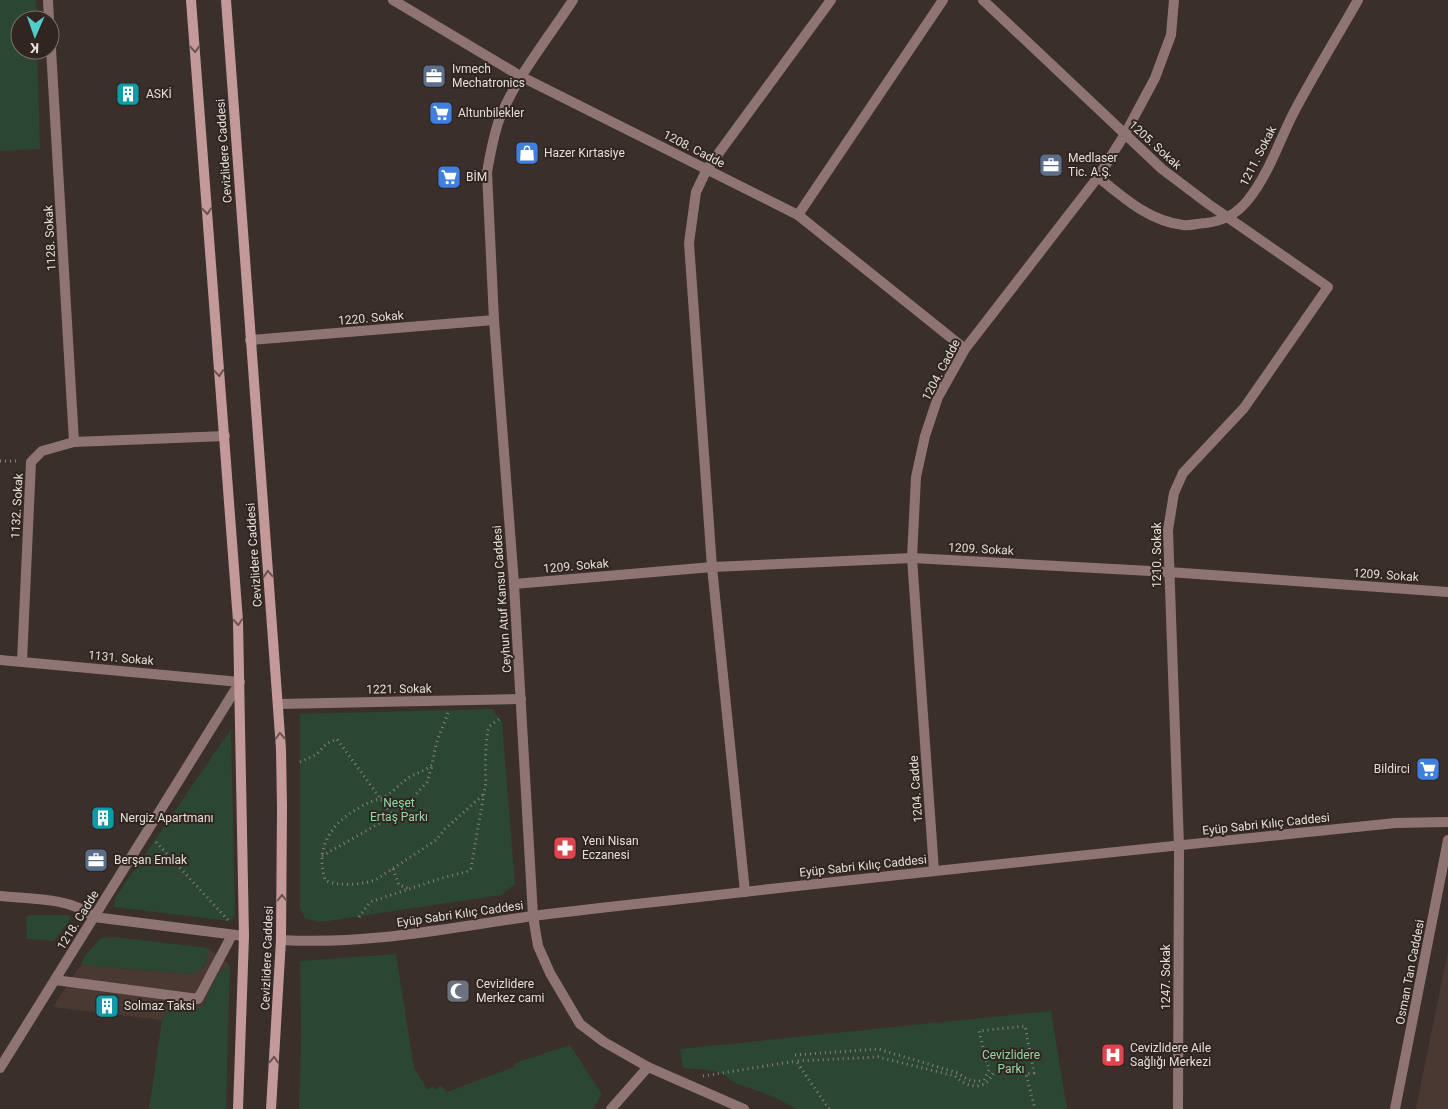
<svg xmlns="http://www.w3.org/2000/svg" width="1448" height="1109" viewBox="0 0 1448 1109" font-family="Roboto,sans-serif">
	<rect width="100%" height="100%" fill="#3a2f2a"/>
	<g fill="#4a3932">
		<path d="M208,948L230,965L218,974L202,1008L167,1010L162,1020L53,1007L81,965L192,974L204,967L207,960Z"/>
		<path d="M1448,951V1109H1416L1417,1103Z"/>
	</g>
	<g fill="#2b4733">
		<path d="M0,0H36L37,20H20V50H37L40,149L0,151Z"/>
		<path d="M492,709L502,722L515,884L501,895L328,921L318,922L305,918L300,908V714Z"/>
		<path d="M231,729L235,914L232,919L229,921L114,907L115,898Z"/>
		<path d="M31,915H67L70,916V920L54,941L27,939L26,916Z"/>
		<path d="M115,937L208,948C209,960 204,969 192,974L81,965L84,957L101,938Z"/>
		<path d="M396,954L414,1068L428,1090L433,1086L435,1090L441,1086L447,1092L514,1067L515,1063L570,1045L602,1094L593,1109H299L301,1041L300,961Z"/>
		<path d="M230,965L226,1109H149L162,1020L167,1010L176,1006L186,1009L202,1008L218,974Z"/>
		<path d="M1051,1011L1067,1109H796C778,1098 759,1091 738,1084C732,1082 728,1077 722,1074C711,1069 695,1069 683,1068L680,1049Z"/>
	</g>
	<g fill="none" stroke-linecap="round" stroke-linejoin="round">
		<g stroke="#89807c" stroke-width="3" stroke-dasharray="1 4" stroke-linecap="butt">
			<path d="M0,461H18"/>
			<path d="M448,713L436,744L432,765C425,771 416,773 408,778C400,784 393,792 384,797C378,800 371,801 366,804C334,820 314,844 325,880C338,887 364,885 377,879L436,840L445,829L484,794"/>
			<path d="M300,762L316,755L326,744L337,739L393,816"/>
			<path d="M156,842L228,920"/>
			<path d="M322,856L408,807L410,801L427,782L432,766"/>
			<path d="M393,869L399,885L410,889"/>
			<path d="M359,917L370,902L442,878L469,871L471,868L486,782C485,773 485,731 490,726C493,723 497,721 500,719"/>
			<path d="M795,1055L878,1049L958,1073C967,1080 973,1083 984,1080L989,1070L979,1031L1025,1026L1034,1073L1026,1074L1035,1109"/>
			<path d="M703,1076L796,1061"/>
			<path d="M829,1109L796,1061L878,1057L955,1076C969,1090 987,1090 994,1071"/>
		</g>
		<g stroke="#8f7474" stroke-width="10">
			<path d="M48,0L49,20"/>
			<path d="M393,0L522,77L798,215L965,349"/>
			<path d="M983,0L1162,169L1207,203L1328,287L1244,408L1183,473L1174,493L1168,530L1179,846L1178,1109"/>
			<path d="M50,32L74,442"/>
			<path d="M1098,177C1124,198 1149,221 1183,225C1191,226 1199,223 1206,223C1223,221 1237,214 1248,200C1269,174 1279,141 1294,112C1314,74 1337,37 1358,0"/>
			<path d="M798,215L943,0"/>
			<path d="M250,340L494,320"/>
			<path d="M514,584L712,567L912,558L1169,572L1448,592"/>
			<path d="M0,660L240,682L0,1068"/>
			<path d="M22,661L31,462L42,451L74,442L225,436"/>
			<path d="M278,704L521,699"/>
			<path d="M934,871L912,558L916,477L925,436L938,397L965,349L1098,177L1125,134L1155,78L1171,35L1174,0"/>
			<path d="M745,892L712,567L689,243L696,192L707,169L831,0"/>
			<path d="M533,916L514,584L494,320L487,172C490,155 493,139 498,123C513,81 549,37 573,0"/>
			<path d="M55,980L198,999L232,935"/>
			<path d="M611,1109L648,1067"/>
		</g>
		<g stroke="#8f7474" stroke-width="10">
			<path d="M0,896C30,899 70,897 94,917L244,936"/>
			<path d="M533,916L538,946L550,973L580,1024L604,1042L648,1067L744,1109"/>
			<path d="M281,940C369,945 447,928 533,916C580,910 626,905 673,900C914,872 1155,848 1395,823L1448,822"/>
			<path d="M1395,1109L1448,840"/>
		</g>
		<g stroke="#c3999a" stroke-width="10">
			<path d="M191,0L238,621L244,936L238,1109"/>
			<path d="M226,0L281,749L282,807L281,940L271,1109"/>
		</g>
	</g>
	<defs><path id="oneway-chevron" d="M-2-3.5L2.5 0L-2 3.5" fill="none" stroke-width="1.6" stroke-linecap="round" stroke-linejoin="round" transform="scale(1.25)"/></defs>
	<g stroke="#6b5351">
		<use href="#oneway-chevron" transform="translate(195 49) rotate(86)"/>
		<use href="#oneway-chevron" transform="translate(207 211) rotate(86)"/>
		<use href="#oneway-chevron" transform="translate(219 373) rotate(85)"/>
		<use href="#oneway-chevron" transform="translate(268 574) rotate(-94)"/>
		<use href="#oneway-chevron" transform="translate(238 622) rotate(87)"/>
		<use href="#oneway-chevron" transform="translate(280 736) rotate(-93)"/>
		<use href="#oneway-chevron" transform="translate(282 898) rotate(-90)"/>
		<use href="#oneway-chevron" transform="translate(274 1060) rotate(-87)"/>
	</g>
	<defs>
		<g id="office-square" transform="scale(1.25)"><rect x="-9" y="-9" width="18" height="18" rx="4" fill="#5c6f8a" stroke="#302520"/><path d="M-6-3h4V-5.5h4V-3h4V5H-6ZM-1-4.5V-3h2v-1.5ZM-6 0V1H6V0Z" fill="#fff"/></g>
		<g id="building-square" transform="scale(1.25)"><rect x="-9" y="-9" width="18" height="18" rx="4" fill="#0f9aa8" stroke="#302520"/><path d="M-4-6H4V6H1V3H-1V6H-4ZM-2.5-4.3h1.7v1.8h-1.7ZM.8-4.3h1.7v1.8H.8ZM-2.5-1h1.7V.8h-1.7ZM.8-1h1.7V.8H.8Z" fill="#fff"/></g>
		<g id="supermarket-square" transform="scale(1.25)"><rect x="-9" y="-9" width="18" height="18" rx="4" fill="#3f7fe0" stroke="#302520"/><path d="M-6-5.5h2.5l.6 2H6L4.5 2H-2.5L-4.4-4H-6ZM-1.5 3.2a1.3 1.3 0 1 0 .1 0ZM3 3.2a1.3 1.3 0 1 0 .1 0Z" fill="#fff"/></g>
		<g id="shop-square" transform="scale(1.25)"><rect x="-9" y="-9" width="18" height="18" rx="4" fill="#3f7fe0" stroke="#302520"/><path d="M-5-2.5h2.3a2.7 3.5 0 0 1 5.4 0H5L5.5 6h-11ZM-1.5-2.5h3a1.5 2.3 0 0 0-3 0Z" fill="#fff"/></g>
		<g id="pharmacy-square" transform="scale(1.25)"><rect x="-9" y="-9" width="18" height="18" rx="4" fill="#e0444e" stroke="#302520"/><path d="M-2-6h4v4h4v4h-4v4h-4v-4h-4v-4h4Z" fill="#fff"/></g>
		<g id="mosque-square" transform="scale(1.25)"><rect x="-9" y="-9" width="18" height="18" rx="4" fill="#6b7280" stroke="#302520"/><path d="M3.5-4.9A6 6 0 1 0 3.5 4.9A5 5 0 1 1 3.5-4.9Z" fill="#fff"/></g>
		<g id="hospital-square" transform="scale(1.25)"><rect x="-9" y="-9" width="18" height="18" rx="4" fill="#e0444e" stroke="#302520"/><path d="M-5-5h3v3.5h4V-5h3V5h-3V1.5h-4V5h-3Z" fill="#fff"/></g>
	</defs>
	<g fill-rule="evenodd">
		<use href="#office-square" x="434" y="76"/>
		<use href="#building-square" x="128" y="94"/>
		<use href="#supermarket-square" x="441" y="113"/>
		<use href="#shop-square" x="527" y="153"/>
		<use href="#office-square" x="1051" y="165"/>
		<use href="#supermarket-square" x="449" y="177"/>
		<use href="#supermarket-square" x="1428" y="769"/>
		<use href="#building-square" x="103" y="818"/>
		<use href="#pharmacy-square" x="565" y="848"/>
		<use href="#office-square" x="96" y="860"/>
		<use href="#mosque-square" x="458" y="991"/>
		<use href="#building-square" x="107" y="1006"/>
		<use href="#hospital-square" x="1113" y="1055"/>
	</g>
	<g text-anchor="middle" dominant-baseline="central" stroke-width="4" stroke-linejoin="round" paint-order="stroke">
		<g font-size="12" fill="#e6dedb" stroke="#302520" text-anchor="start">
			<text x="452" y="69">Ivmech<tspan x="452" dy="14">Mechatronics</tspan></text>
			<text x="146" y="94">ASKİ</text>
			<text x="458" y="113">Altunbilekler</text>
			<text x="544" y="153">Hazer Kırtasiye</text>
			<text x="1068" y="158">Medlaser<tspan x="1068" dy="14">Tic. A.Ş.</tspan></text>
			<text x="466" y="177">BİM</text>
			<text x="1410" y="769" text-anchor="end">Bildirci</text>
			<text x="120" y="818">Nergiz Apartmanı</text>
			<text x="582" y="841">Yeni Nisan<tspan x="582" dy="14">Eczanesi</tspan></text>
			<text x="114" y="860">Berşan Emlak</text>
			<text x="476" y="984">Cevizlidere<tspan x="476" dy="14">Merkez cami</tspan></text>
			<text x="124" y="1006">Solmaz Taksi</text>
			<text x="1130" y="1048">Cevizlidere Aile<tspan x="1130" dy="14">Sağlığı Merkezi</tspan></text>
		</g>
		<g font-size="12" fill="#e6dedb" stroke="#302520">
			<text transform="translate(1155 145) rotate(42)">1205. Sokak</text>
			<text transform="translate(694 149) rotate(27)">1208. Cadde</text>
			<text transform="translate(224 151) rotate(-94)">Cevizlidere Caddesi</text>
			<text transform="translate(1258 156) rotate(-63)">1211. Sokak</text>
			<text transform="translate(50 238) rotate(-93)">1128. Sokak</text>
			<text transform="translate(371 318) rotate(-5)">1220. Sokak</text>
			<text transform="translate(941 370) rotate(-62)">1204. Cadde</text>
			<text transform="translate(17 506) rotate(-87)">1132. Sokak</text>
			<text transform="translate(981 549) rotate(3)">1209. Sokak</text>
			<text transform="translate(254 555) rotate(-94)">Cevizlidere Caddesi</text>
			<text transform="translate(1157 555) rotate(-90)">1210. Sokak</text>
			<text transform="translate(576 566) rotate(-5)">1209. Sokak</text>
			<text transform="translate(1386 575) rotate(4)">1209. Sokak</text>
			<text transform="translate(502 599) rotate(-94)">Ceyhun Atuf Kansu Caddesi</text>
			<text transform="translate(121 658) rotate(5)">1131. Sokak</text>
			<text transform="translate(399 689) rotate(-1)">1221. Sokak</text>
			<text transform="translate(916 789) rotate(-94)">1204. Cadde</text>
			<text transform="translate(1266 824) rotate(-6)">Eyüp Sabri Kılıç Caddesi</text>
			<text transform="translate(863 866) rotate(-6)">Eyüp Sabri Kılıç Caddesi</text>
			<text transform="translate(460 914) rotate(-8)">Eyüp Sabri Kılıç Caddesi</text>
			<text transform="translate(78 920) rotate(-58)">1218. Cadde</text>
			<text transform="translate(267 958) rotate(-88)">Cevizlidere Caddesi</text>
			<text transform="translate(1410 972) rotate(-79)">Osman Tan Caddesi</text>
			<text transform="translate(1166 977) rotate(-90)">1247. Sokak</text>
		</g>
		<g font-size="12" fill="#90daa5" stroke="#302520">
			<text x="399" y="803">Neşet<tspan x="399" dy="14">Ertaş Parkı</tspan></text>
			<text x="1011" y="1055">Cevizlidere<tspan x="1011" dy="14">Parkı</tspan></text>
		</g>
	</g>
	<g transform="translate(35 35) rotate(182)"><circle r="24" fill="#302520" stroke="#796f6b"/>
	<path d="M0-4L9 19L0 12L-9 19Z" fill="#52cdce"/>
	<text y="-8" font-size="14" font-weight="bold" text-anchor="middle" fill="#e6dedb">K</text>
	</g>
</svg>
